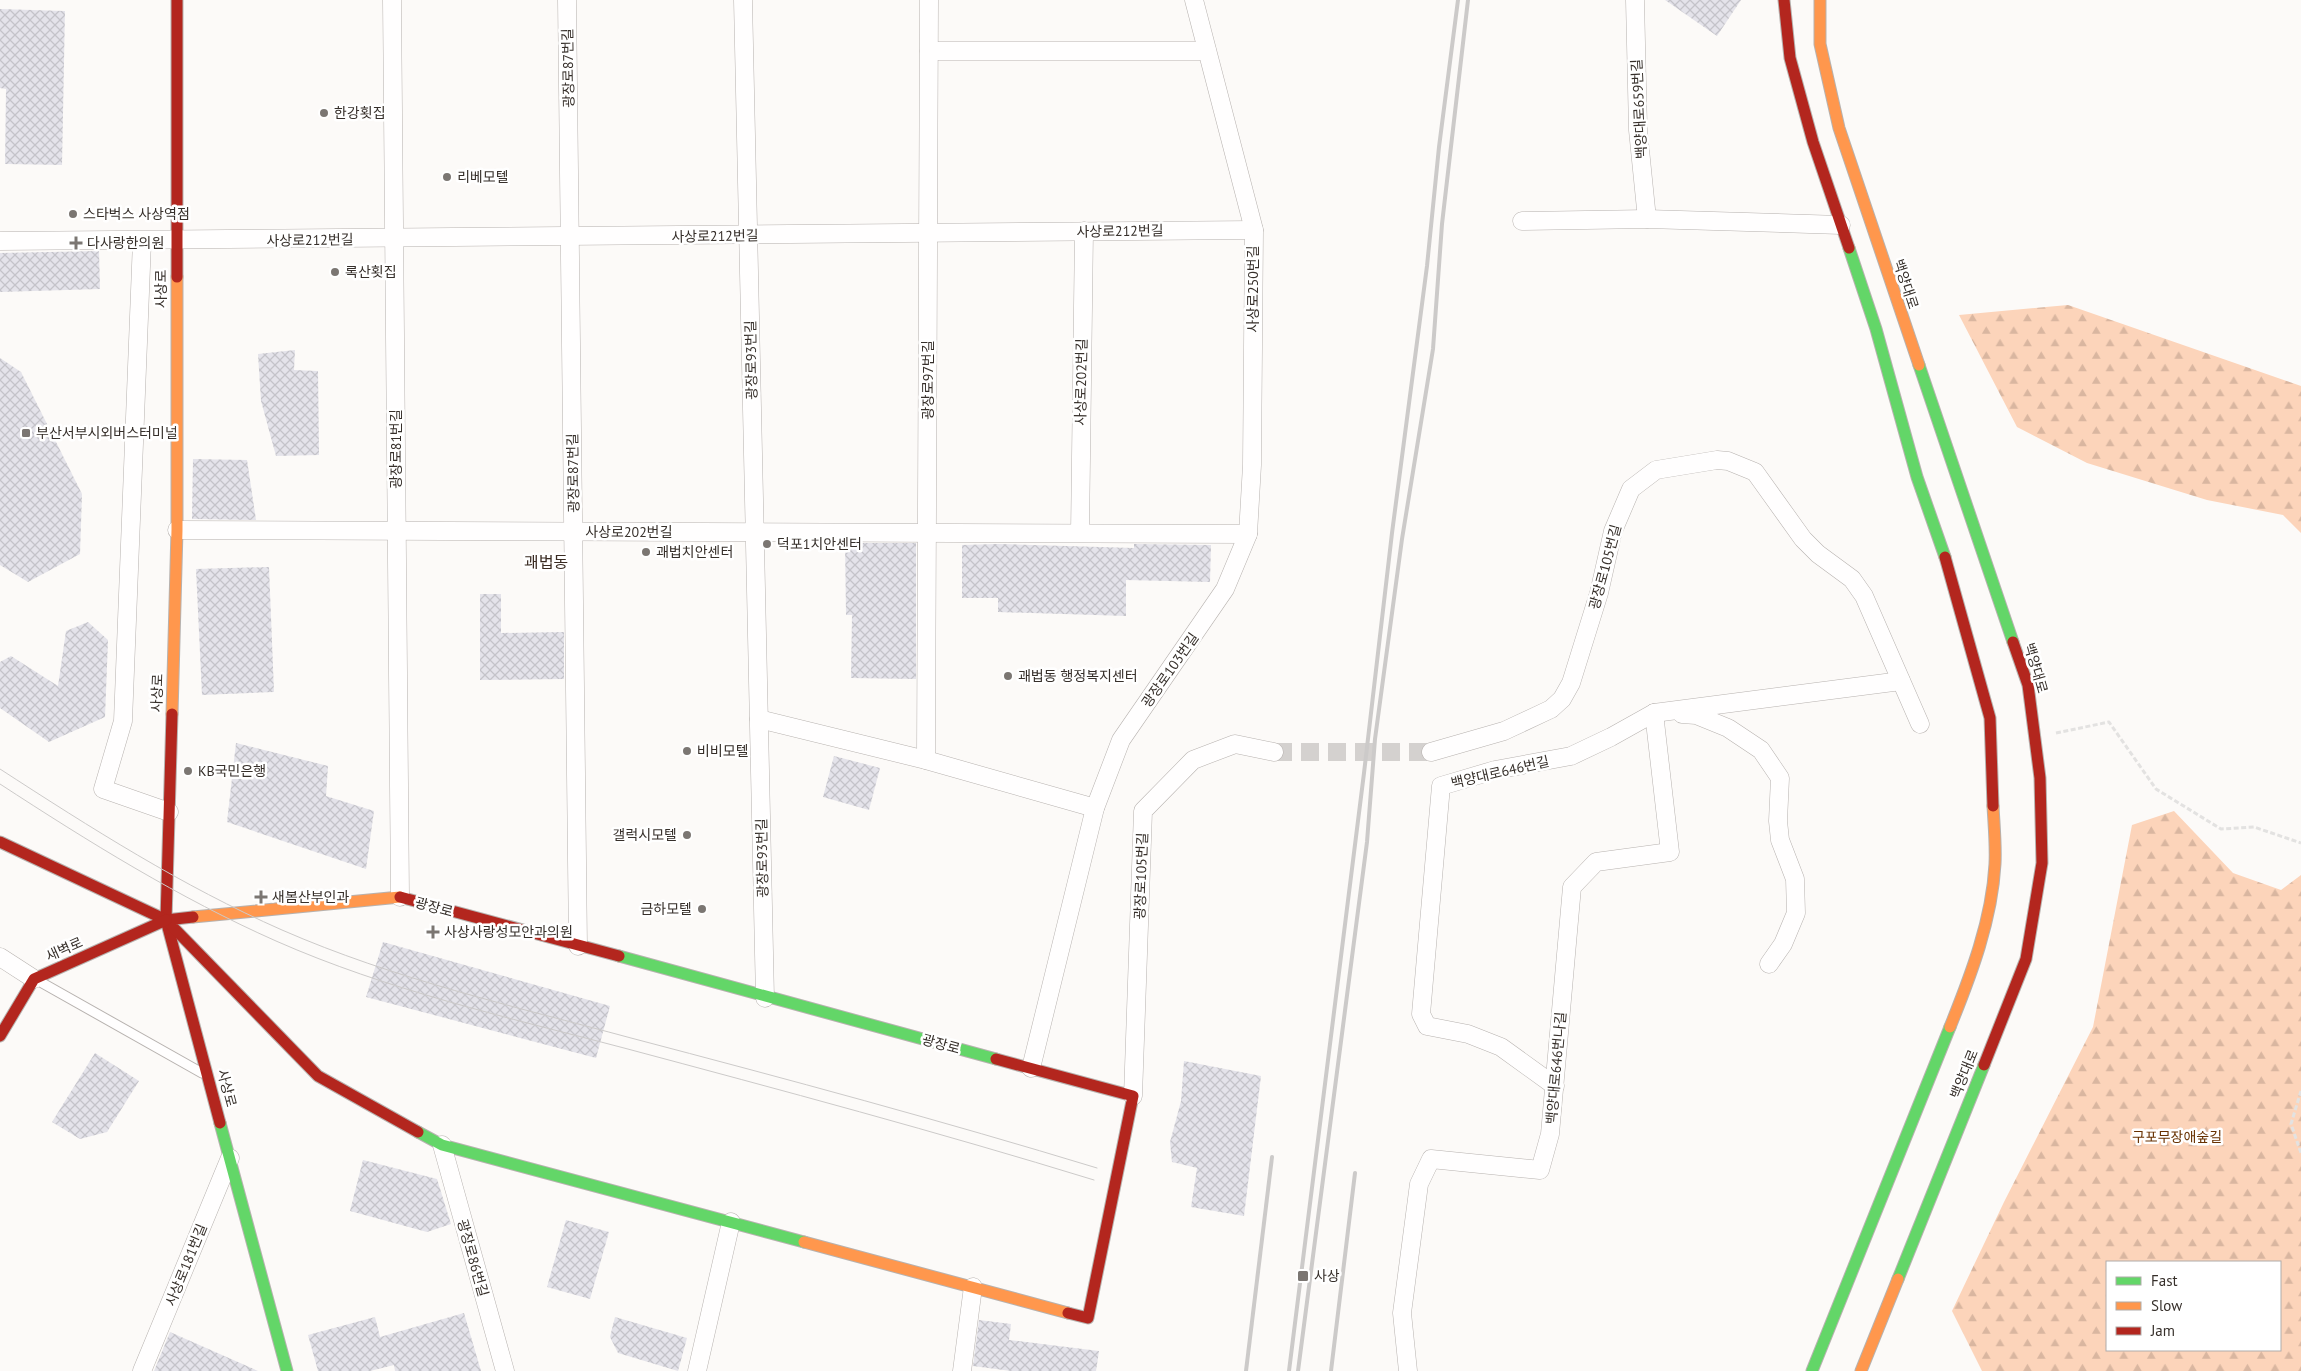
<svg xmlns="http://www.w3.org/2000/svg" width="2301" height="1371" viewBox="0 0 2301 1371" font-family="'PT Sans','Noto Sans KR',sans-serif">
	<defs>
		<pattern id="forest-firs" width="22" height="20" patternUnits="userSpaceOnUse" patternTransform="scale(1.25)"><rect width="22" height="20" fill="#fcd4ba"/><path d="M5 1l3.5 6h-7zM16 11l3.5 6h-7z" fill="#d9b6a0"/></pattern>
		<pattern id="building-cross-hatch" width="8" height="8" patternUnits="userSpaceOnUse" patternTransform="scale(1.25)"><rect width="8" height="8" fill="#e4e3ea"/><path d="M0 0l8 8M0 8l8-8" fill="none" stroke="#c4c3c9"/></pattern>
	</defs>
	<rect width="100%" height="100%" fill="#fcfaf8"/>
	<g fill="url(#forest-firs)" fill-rule="evenodd">
		<path d="M2068,305L2301,386V533L2283,515L2207,500L2087,463L2017,427L1959,315Z"/>
		<path d="M2174,811L2233,873L2281,890L2301,875V1371H1982L1952,1311L2004,1202L2093,1027L2132,825ZM2280,1262V1350H2107V1262Z"/>
	</g>
	<g fill="url(#building-cross-hatch)">
		<path d="M1665,0H1741L1717,36Z"/>
		<path d="M0,9L65,11L62,165L5,164L6,89L0,88Z"/>
		<path d="M99,251L100,289L0,292V253Z"/>
		<path d="M295,350L294,370L318,371L319,455L276,456L261,401L258,354Z"/>
		<path d="M0,358L21,372L82,494L80,554L28,582L0,565Z"/>
		<path d="M193,459L247,460L256,520L192,519Z"/>
		<path d="M845,543H916V679L851,678L852,615H846Z"/>
		<path d="M998,544L1134,548V544L1211,545L1210,582L1126,580V616L998,612V598H962V545Z"/>
		<path d="M269,567L274,692L202,695L196,569Z"/>
		<path d="M480,594H501V633L564,632V679L480,680Z"/>
		<path d="M88,622L108,640L105,717L49,742L0,708V662L11,656L58,686L66,631Z"/>
		<path d="M236,743L328,766L326,796L374,811L366,869L227,822Z"/>
		<path d="M834,756L880,768L869,810L823,797Z"/>
		<path d="M383,942L610,1006L596,1058L366,997Z"/>
		<path d="M95,1053L139,1081L107,1132L80,1139L52,1122Z"/>
		<path d="M1184,1061L1261,1076L1244,1216L1191,1207L1197,1168L1172,1162L1170,1142L1181,1101Z"/>
		<path d="M363,1160L437,1179L451,1224L427,1232L350,1211Z"/>
		<path d="M566,1220L609,1232L590,1299L547,1287Z"/>
		<path d="M464,1313L481,1371H395L394,1365L370,1371H318L308,1335L375,1317L380,1337Z"/>
		<path d="M615,1317L687,1338L678,1371L618,1353L610,1337Z"/>
		<path d="M979,1320L1011,1324L1009,1340L1099,1351L1096,1371H1011L973,1366Z"/>
		<path d="M170,1332L258,1371H154Z"/>
	</g>
	<g fill="none" stroke-linecap="round" stroke-linejoin="round">
		<path stroke="#d4d1cf" stroke-width="18" stroke-dasharray="18 9" stroke-linecap="butt" d="M1274,752H1431"/>
		<g stroke="#b7b2af" stroke-width="11">
			<path id="lane" d="M37,980L202,1073"/>
		</g>
		<g stroke="#b7b2af" stroke-width="19">
			<g id="street">
				<path d="M392,0L400,897"/>
				<path d="M567,0L578,946"/>
				<path d="M743,0L765,998"/>
				<path d="M1635,0L1638,130L1647,219"/>
				<path d="M929,51H1207"/>
				<path d="M1522,221L1647,219L1841,225"/>
				<path d="M0,241L1254,230"/>
				<path d="M142,241L123,721L103,789L169,812"/>
				<path d="M177,530L1248,534"/>
				<path d="M1080,533L1084,231"/>
				<path d="M1682,714L1696,715L1728,728L1761,750L1780,778L1778,821L1780,840L1795,879L1796,913L1783,944L1769,964"/>
				<path d="M759,719L926,760L1095,808"/>
				<path d="M1431,752L1504,731L1551,709L1562,699L1571,683L1599,593L1613,531L1631,489L1656,470L1717,460L1728,461L1755,472L1803,539L1818,554L1852,579L1864,596L1920,724"/>
				<path d="M926,760L929,0"/>
				<path d="M0,957L34,979"/>
				<path d="M1031,1068L1095,808L1121,740L1225,589L1248,534L1252,465L1254,230L1194,0"/>
				<path d="M1555,1086L1501,1047L1468,1034L1427,1026L1421,1014L1441,786L1495,770L1571,756L1611,737L1654,713L1901,681"/>
				<path d="M1133,1096L1143,811L1193,760L1235,744L1274,752"/>
				<path d="M442,1145L505,1371"/>
				<path d="M142,1371L230,1158"/>
				<path d="M697,1371L731,1222"/>
				<path d="M962,1371L973,1287"/>
				<path d="M1408,1371L1402,1313L1419,1184L1431,1159L1540,1170L1550,1134L1572,887L1596,862L1670,852L1654,713"/>
			</g>
		</g>
		<g stroke="#b7b2af" stroke-width="13">
			<g id="fast">
				<path d="M1849,248L1876,329L1917,477L1945,557"/>
				<path d="M1919,365L2013,642"/>
				<path d="M619,956L996,1059"/>
				<path d="M220,1123L287,1371"/>
				<path d="M418,1132L442,1145L804,1242"/>
				<path d="M1898,1279L1984,1065"/>
				<path d="M1812,1371L1950,1027"/>
			</g>
		</g>
		<g stroke="#b7b2af" stroke-width="13">
			<g id="slow">
				<path d="M1820,0V44L1839,128L1919,365"/>
				<path d="M172,714L177,530V277"/>
				<path d="M193,917L400,897"/>
				<path d="M1950,1027C1971,975 1992,920 1995,864C1996,845 1994,825 1993,806"/>
				<path d="M804,1242L1068,1313"/>
				<path d="M1861,1371L1898,1279"/>
			</g>
		</g>
		<g stroke="#b7b2af" stroke-width="13">
			<g id="jam">
				<path d="M177,0V277"/>
				<path d="M1784,0L1790,58L1813,142L1849,248"/>
				<path d="M1945,557L1990,718L1993,806"/>
				<path d="M172,714L166,920L220,1123"/>
				<path d="M0,842L166,920"/>
				<path d="M400,897L619,956"/>
				<path d="M193,917L166,920L318,1076L418,1132"/>
				<path d="M0,1036L34,979L166,920"/>
				<path d="M996,1059L1133,1096L1088,1318L1068,1313"/>
				<path d="M1984,1065L2026,959L2042,863L2040,778L2028,685L2013,642"/>
			</g>
		</g>
		<g stroke="#e3e2e1" stroke-width="3" stroke-dasharray="5 2.5" stroke-linecap="butt">
			<path d="M2056,733L2109,722L2156,789L2221,829L2254,827L2301,843"/>
			<path d="M2301,1091L2291,1124L2301,1153"/>
		</g>
		<use href="#lane" stroke="#fffefe" stroke-width="9"/>
		<use href="#street" stroke="#fffefe" stroke-width="18"/>
		<use href="#fast" stroke="#63d668" stroke-width="11"/>
		<use href="#slow" stroke="#ff974d" stroke-width="11"/>
		<use href="#jam" stroke="#b3261e" stroke-width="11"/>
		<g stroke="#cccac9" stroke-width="1">
			<path d="M0,769C91,828 182,886 282,930C394,979 513,1006 631,1038C787,1079 943,1121 1097,1168"/>
			<path d="M0,784C89,842 179,898 276,941C387,990 506,1017 624,1048C781,1090 938,1132 1094,1180"/>
		</g>
		<g stroke="#cccac9" stroke-width="4">
			<path d="M1246,1371L1272,1157"/>
			<path d="M1289,1371L1364,773L1392,533L1427,266L1439,147L1458,0"/>
			<path d="M1298,1371L1367,842L1375,739L1402,539L1433,349L1442,224L1468,0"/>
			<path d="M1331,1371L1355,1173"/>
		</g>
	</g>
	<g fill="#7b7672" stroke="#fff" stroke-width="2">
		<circle cx="324" cy="113" r="5"/>
		<circle cx="447" cy="177" r="5"/>
		<circle cx="73" cy="214" r="5"/>
		<path d="M73.5 235.5h5v5h5v5h-5v5h-5v-5h-5v-5h5z"/>
		<circle cx="335" cy="272" r="5"/>
		<rect x="21" y="428" width="10" height="10" rx="2.5"/>
		<circle cx="767" cy="544" r="5"/>
		<circle cx="646" cy="552" r="5"/>
		<circle cx="1008" cy="676" r="5"/>
		<circle cx="687" cy="751" r="5"/>
		<circle cx="188" cy="771" r="5"/>
		<circle cx="687" cy="835" r="5"/>
		<path d="M258.5 889.5h5v5h5v5h-5v5h-5v-5h-5v-5h5z"/>
		<circle cx="702" cy="909" r="5"/>
		<path d="M430.5 924.5h5v5h5v5h-5v5h-5v-5h-5v-5h5z"/>
		<rect x="1297" y="1270" width="12" height="12" rx="2.5"/>
	</g>
	<g text-anchor="middle" dominant-baseline="central" stroke-width="5" stroke-linejoin="round" paint-order="stroke">
		<g font-size="14" fill="#362f2a" stroke="#fff">
			<text transform="translate(568 68) rotate(-91)">광장로87번길</text>
			<text transform="translate(1639 109) rotate(-93)">백양대로659번길</text>
			<text transform="translate(1120 231) rotate(-1)">사상로212번길</text>
			<text transform="translate(715 236) rotate(-1)">사상로212번길</text>
			<text transform="translate(310 240) rotate(-1)">사상로212번길</text>
			<text transform="translate(1906 284) rotate(72)">백양대로</text>
			<text transform="translate(161 289) rotate(-90)">사상로</text>
			<text transform="translate(1253 289) rotate(-90)">사상로250번길</text>
			<text transform="translate(751 360) rotate(-91)">광장로93번길</text>
			<text transform="translate(928 380) rotate(-90)">광장로97번길</text>
			<text transform="translate(1081 382) rotate(-89)">사상로202번길</text>
			<text transform="translate(396 449) rotate(-90)">광장로81번길</text>
			<text transform="translate(573 473) rotate(-91)">광장로87번길</text>
			<text x="629" y="532">사상로202번길</text>
			<text transform="translate(1605 567) rotate(-75)">광장로105번길</text>
			<text transform="translate(2036 668) rotate(74)">백양대로</text>
			<text transform="translate(1170 670) rotate(-55)">광장로103번길</text>
			<text transform="translate(157 693) rotate(-88)">사상로</text>
			<text transform="translate(1500 772) rotate(-13)">백양대로646번길</text>
			<text transform="translate(762 858) rotate(-91)">광장로93번길</text>
			<text transform="translate(1141 876) rotate(-88)">광장로105번길</text>
			<text transform="translate(434 907) rotate(15)">광장로</text>
			<text transform="translate(64 949) rotate(-24)">새벽로</text>
			<text transform="translate(941 1044) rotate(15)">광장로</text>
			<text transform="translate(1556 1068) rotate(-85)">백양대로646번나길</text>
			<text transform="translate(1964 1074) rotate(-68)">백양대로</text>
			<text transform="translate(227 1088) rotate(75)">사상로</text>
			<text transform="translate(473 1258) rotate(74)">광장로86번길</text>
			<text transform="translate(186 1265) rotate(-68)">사상로181번길</text>
		</g>
		<g font-size="14" fill="#362f2a" stroke="#fff" text-anchor="start">
			<text x="334" y="113">한강횟집</text>
			<text x="457" y="177">리베모텔</text>
			<text x="83" y="214">스타벅스 사상역점</text>
			<text x="87" y="243">다사랑한의원</text>
			<text x="345" y="272">록산횟집</text>
			<text x="36" y="433">부산서부시외버스터미널</text>
			<text x="777" y="544">덕포1치안센터</text>
			<text x="656" y="552">괘법치안센터</text>
			<text x="1018" y="676">괘법동 행정복지센터</text>
			<text x="697" y="751">비비모텔</text>
			<text x="198" y="771">KB국민은행</text>
			<text x="677" y="835" text-anchor="end">갤럭시모텔</text>
			<text x="272" y="897">새봄산부인과</text>
			<text x="692" y="909" text-anchor="end">금하모텔</text>
			<text x="444" y="932">사상사랑성모안과의원</text>
			<text x="1314" y="1276">사상</text>
		</g>
		<g font-size="14" fill="#683202" stroke="#fff">
			<text x="2177" y="1137">구포무장애숲길</text>
		</g>
		<g font-size="16" fill="#392a21" stroke="#fff">
			<text x="546" y="562">괘법동</text>
		</g>
	</g>
	<rect x="2106" y="1261" width="175" height="90" fill="#ffffff" stroke="#afacaa"/>
	<rect x="2116" y="1277" width="25" height="8" fill="#63d668" stroke="#afacaa"/>
	<text x="2151" y="1286" font-size="15" fill="#362f2a">Fast</text>
	<rect x="2116" y="1302" width="25" height="8" fill="#ff974d" stroke="#afacaa"/>
	<text x="2151" y="1311" font-size="15" fill="#362f2a">Slow</text>
	<rect x="2116" y="1327" width="25" height="8" fill="#b3261e" stroke="#afacaa"/>
	<text x="2151" y="1336" font-size="15" fill="#362f2a">Jam</text>
</svg>
